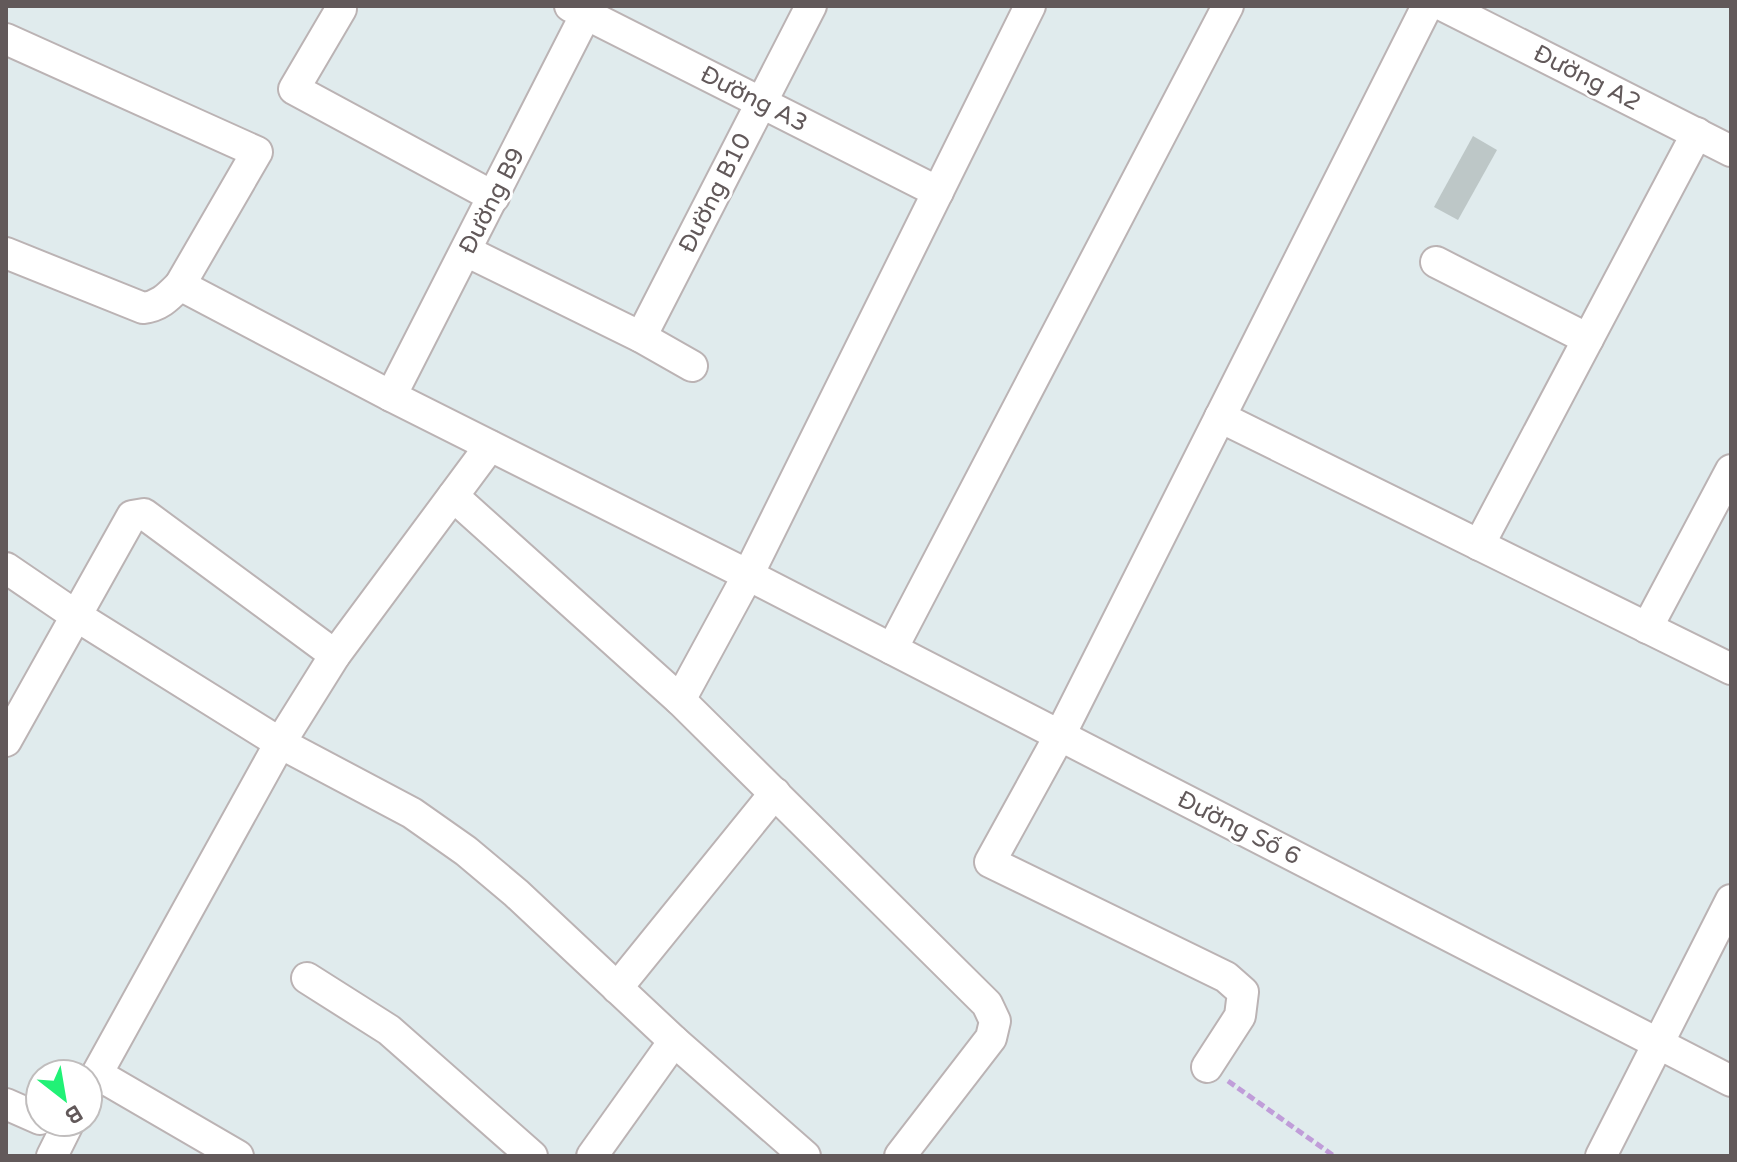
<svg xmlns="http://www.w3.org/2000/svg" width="1737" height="1162" viewBox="0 0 1737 1162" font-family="'Varela Round',sans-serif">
	<rect width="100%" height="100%" fill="#e0ebed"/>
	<path fill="#bdc7c7" d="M1473,136L1497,150L1458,220L1434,207Z"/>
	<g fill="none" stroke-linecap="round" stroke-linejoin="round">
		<g stroke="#bbb3b4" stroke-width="34">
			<g id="minor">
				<path d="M570,6L938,192"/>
				<path d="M1444,6L1731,151"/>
				<path d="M341,9L294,89L494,197"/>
				<path d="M6,39L257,152L180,285"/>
				<path d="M466,251L641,337L692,366"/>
				<path d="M6,253L143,308C160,306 168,297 180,285L391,396L748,575L1731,1081"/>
				<path d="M1436,262L1588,339"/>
				<path d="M641,337L811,6"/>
				<path d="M391,396L590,6"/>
				<path d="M1220,417L1731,669"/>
				<path d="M453,496L680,700L987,1004L995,1021L991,1038L900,1156"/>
				<path d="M1479,545L1697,133"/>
				<path d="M6,568L75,615L280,743L412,813L466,851L516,893L674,1041L805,1156"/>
				<path d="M1647,628L1731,470"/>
				<path d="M892,649L1228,6"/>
				<path d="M680,700L748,575L1030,6"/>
				<path d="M6,741L132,516L144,514L335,655"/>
				<path d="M307,978L389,1030L532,1156"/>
				<path d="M617,988L775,793"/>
				<path d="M1207,1067L1240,1016L1243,992L1226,977L990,862L1060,735L1427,6"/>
				<path d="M97,1074L238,1156"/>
				<path d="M88,1090L280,743L335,655L490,446"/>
				<path d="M6,1104L40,1119"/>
				<path d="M52,1156L69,1122"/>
				<path d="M592,1156L674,1041"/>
				<path d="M1601,1156L1731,900"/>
			</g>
		</g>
		<path stroke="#c09dd9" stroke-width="5" stroke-dasharray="8 4" stroke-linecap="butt" d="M1228,1081L1334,1156"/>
		<use href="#minor" stroke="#fff" stroke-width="30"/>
	</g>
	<g text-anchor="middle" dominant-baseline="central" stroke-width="6" stroke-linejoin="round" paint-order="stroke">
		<g font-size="24" fill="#62595a" stroke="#fff">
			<text transform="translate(1587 78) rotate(27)">Đường A2</text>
			<text transform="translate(754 99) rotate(27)">Đường A3</text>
			<text transform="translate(715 193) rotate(-63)">Đường B10</text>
			<text transform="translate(492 201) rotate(-63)">Đường B9</text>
			<text transform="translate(1239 828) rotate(27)">Đường Số 6</text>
		</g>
	</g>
	<rect width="1737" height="1162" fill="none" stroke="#62595a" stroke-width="16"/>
	<g transform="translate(64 1098) rotate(149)"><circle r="38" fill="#ffffff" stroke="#c0bdbd" stroke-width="2"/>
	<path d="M0-6L14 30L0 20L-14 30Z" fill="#21f176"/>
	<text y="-12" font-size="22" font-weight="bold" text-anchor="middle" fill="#62595a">B</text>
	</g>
</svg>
